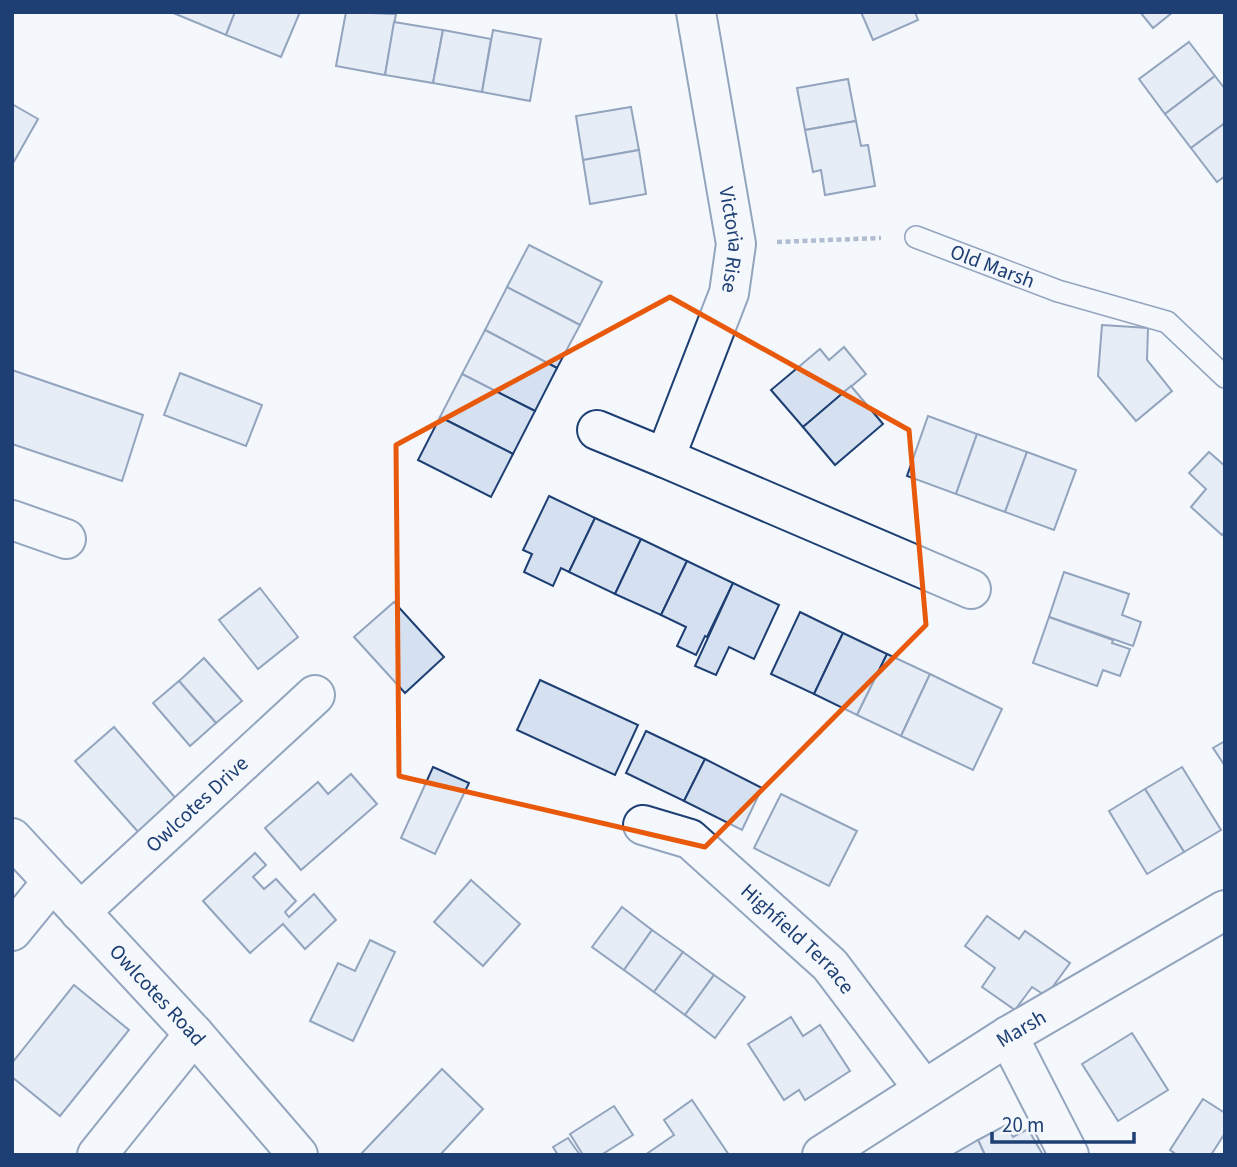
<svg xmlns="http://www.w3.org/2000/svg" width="1237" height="1167" viewBox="0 0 1237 1167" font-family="'Source Sans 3',sans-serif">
	<rect width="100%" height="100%" fill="#f4f7fb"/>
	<g fill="#d5e0f0" stroke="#1d3f73" stroke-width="2">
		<path d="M171,12H235L226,35Z"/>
		<path d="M235,12H300L281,57L226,35Z"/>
		<path d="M346,12L396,14L385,75L336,66Z"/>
		<path d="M861,12H915L918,20L873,40Z"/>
		<path d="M1140,12H1173L1153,28Z"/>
		<path d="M394,22L443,30L433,83L385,75Z"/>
		<path d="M443,30L491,39L482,92L433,83Z"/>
		<path d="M493,30L541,39L530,101L482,92Z"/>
		<path d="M1189,42L1215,76L1165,114L1139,79Z"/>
		<path d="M1215,76L1225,89V123L1191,148L1165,114Z"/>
		<path d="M848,79L856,121L805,130L797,88Z"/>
		<path d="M12,104L38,119L12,165Z"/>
		<path d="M631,107L639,150L583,160L576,116Z"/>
		<path d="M856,121L861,146L868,145L875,186L825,195L821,170L813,172L805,130Z"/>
		<path d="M1225,123V176L1217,182L1191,148Z"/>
		<path d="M639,150L646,194L590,204L583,160Z"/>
		<path d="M529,245L602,282L580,325L507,287Z"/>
		<path d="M507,287L580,325L557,368L485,330Z"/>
		<path d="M1102,325L1148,328L1147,360L1172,391L1136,421L1098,376Z"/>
		<path d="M485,330L557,368L535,411L462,374Z"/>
		<path d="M844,347L866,374L803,427L771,390L820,349L829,360Z"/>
		<path d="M12,370L143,415L122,481L12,444Z"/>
		<path d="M180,373L262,405L246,446L164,415Z"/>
		<path d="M462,374L535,411L513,454L440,417Z"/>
		<path d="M851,386L883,424L835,465L803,427Z"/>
		<path d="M928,416L977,434L956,494L907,476Z"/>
		<path d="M440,417L513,454L491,497L418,460Z"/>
		<path d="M977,434L1027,452L1005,512L956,494Z"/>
		<path d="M1027,452L1076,470L1054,530L1005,512Z"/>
		<path d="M1209,452L1225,466V532L1222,535L1191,507L1206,489L1189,473Z"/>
		<path d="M549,496L595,518L569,572L561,568L553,586L524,572L532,554L523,550Z"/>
		<path d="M595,518L641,539L615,594L569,572Z"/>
		<path d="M641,539L687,561L661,615L615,594Z"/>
		<path d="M687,561L733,583L707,637L705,636L696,655L677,646L686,627L661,615Z"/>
		<path d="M1064,572L1129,594L1122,615L1141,622L1133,646L1049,617Z"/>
		<path d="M733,583L779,605L754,659L729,647L716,675L695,666Z"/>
		<path d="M260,588L298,637L258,669L219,620Z"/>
		<path d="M394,602L444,657L405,693L354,637Z"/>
		<path d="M800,612L843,633L814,694L771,674Z"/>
		<path d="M1049,617L1113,640L1112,643L1130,649L1120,676L1103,670L1097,686L1033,663Z"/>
		<path d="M843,633L887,654L857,715L814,694Z"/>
		<path d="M887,654L930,674L901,736L857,715Z"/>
		<path d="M204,658L242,701L216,723L179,681Z"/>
		<path d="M930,674L1002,709L973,770L901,736Z"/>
		<path d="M540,680L638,725L615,775L517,730Z"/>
		<path d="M179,681L216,723L190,746L153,703Z"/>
		<path d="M114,727L178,801L140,834L75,761Z"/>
		<path d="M646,731L705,759L684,801L626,773Z"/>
		<path d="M1225,741V766L1213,748Z"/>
		<path d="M705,759L762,788L742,830L684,801Z"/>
		<path d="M433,767L469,783L435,854L401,838Z"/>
		<path d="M1182,767L1221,830L1184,852L1145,789Z"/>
		<path d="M351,774L377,804L301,870L265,828L318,782L328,794Z"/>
		<path d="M1145,789L1184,852L1147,874L1109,811Z"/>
		<path d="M781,794L857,831L829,886L754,848Z"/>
		<path d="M255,853L266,865L253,877L264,889L276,879L296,901L285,912L289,917L314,894L336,920L305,949L283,924L250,953L203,901Z"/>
		<path d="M471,880L520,924L483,966L434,922Z"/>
		<path d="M622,907L652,930L624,970L592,947Z"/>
		<path d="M987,916L1019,939L1025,931L1070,963L1046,996L1032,987L1015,1010L982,987L995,968L965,946Z"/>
		<path d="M652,930L683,952L654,992L624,970Z"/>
		<path d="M370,940L395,952L353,1041L310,1021L338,963L355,971Z"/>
		<path d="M683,952L714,975L685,1015L654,992Z"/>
		<path d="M714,975L745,997L715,1038L685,1015Z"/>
		<path d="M74,985L129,1030L60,1116L12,1077V1063Z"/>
		<path d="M791,1017L803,1036L820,1025L850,1071L805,1100L799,1090L784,1100L748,1044Z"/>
		<path d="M1132,1033L1168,1090L1118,1121L1082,1064Z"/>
		<path d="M442,1069L483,1109L440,1155H360Z"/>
		<path d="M1203,1099L1225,1113V1133L1211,1155H1177L1170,1150Z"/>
		<path d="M692,1100L729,1155H645L674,1135L664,1120Z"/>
		<path d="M614,1106L633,1135L601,1155H583L570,1134Z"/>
		<path d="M1006,1125L1013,1137L1028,1129L1043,1155H985L978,1140Z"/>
		<path d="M568,1138L580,1155H558L553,1147Z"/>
		<path d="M978,1140L985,1155H952Z"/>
	</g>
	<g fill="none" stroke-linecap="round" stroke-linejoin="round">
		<g stroke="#1d3f73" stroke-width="24">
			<g id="lane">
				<path id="s1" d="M916,237L1058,291L1167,322L1225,377"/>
			</g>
		</g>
		<g stroke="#1d3f73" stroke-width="42">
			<g id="street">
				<path id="s2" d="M696,12L736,244L729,293L665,458L971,589"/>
				<path d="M597,430L665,458"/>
				<path d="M12,520L66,539"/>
				<path id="s3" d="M643,825L690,839L830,965L923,1088"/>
				<path id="s4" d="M12,838L194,1034L298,1155"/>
				<path id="s5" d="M80,912L315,695"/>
				<path d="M12,931L52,882"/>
				<path d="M1008,1036L1069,1155"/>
				<path d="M97,1155L194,1034"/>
				<path id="s6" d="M822,1155L1008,1036L1225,910"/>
			</g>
		</g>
		<path stroke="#5e769c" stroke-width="4.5" stroke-dasharray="5 3.5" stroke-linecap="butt" d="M777,242L881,238"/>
		<use href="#lane" stroke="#f4f7fb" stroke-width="21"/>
		<use href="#street" stroke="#f4f7fb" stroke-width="38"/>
	</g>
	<path d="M0 0H1237V1167H0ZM670,297L909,430L926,625L705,847L399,776L396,445Z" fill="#f4f7fb" fill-opacity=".55" fill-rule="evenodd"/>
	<path fill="none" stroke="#e8590c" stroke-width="5" stroke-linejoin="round" d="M670,297L909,430L926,625L705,847L399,776L396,445Z"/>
	<g text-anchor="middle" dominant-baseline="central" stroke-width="5" stroke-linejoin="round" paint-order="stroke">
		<g font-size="21" fill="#1d3f73" stroke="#f4f7fb">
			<text stroke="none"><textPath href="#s2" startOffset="231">Victoria Rise</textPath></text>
			<text stroke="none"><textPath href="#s1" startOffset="82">Old Marsh</textPath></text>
			<text stroke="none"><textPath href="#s5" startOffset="159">Owlcotes Drive</textPath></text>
			<text stroke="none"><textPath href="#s3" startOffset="196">Highfield Terrace</textPath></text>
			<text stroke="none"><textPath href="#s4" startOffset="214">Owlcotes Road</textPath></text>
			<text stroke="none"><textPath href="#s6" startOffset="236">Marsh</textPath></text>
		</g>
	</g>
	<rect width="1237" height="1167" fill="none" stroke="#1d3f73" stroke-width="28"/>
	<path d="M992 1132v10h142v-10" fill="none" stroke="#1d3f73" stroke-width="3.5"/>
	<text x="1002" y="1132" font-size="21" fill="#1d3f73" stroke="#f4f7fb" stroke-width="5" paint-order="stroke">20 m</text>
</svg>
